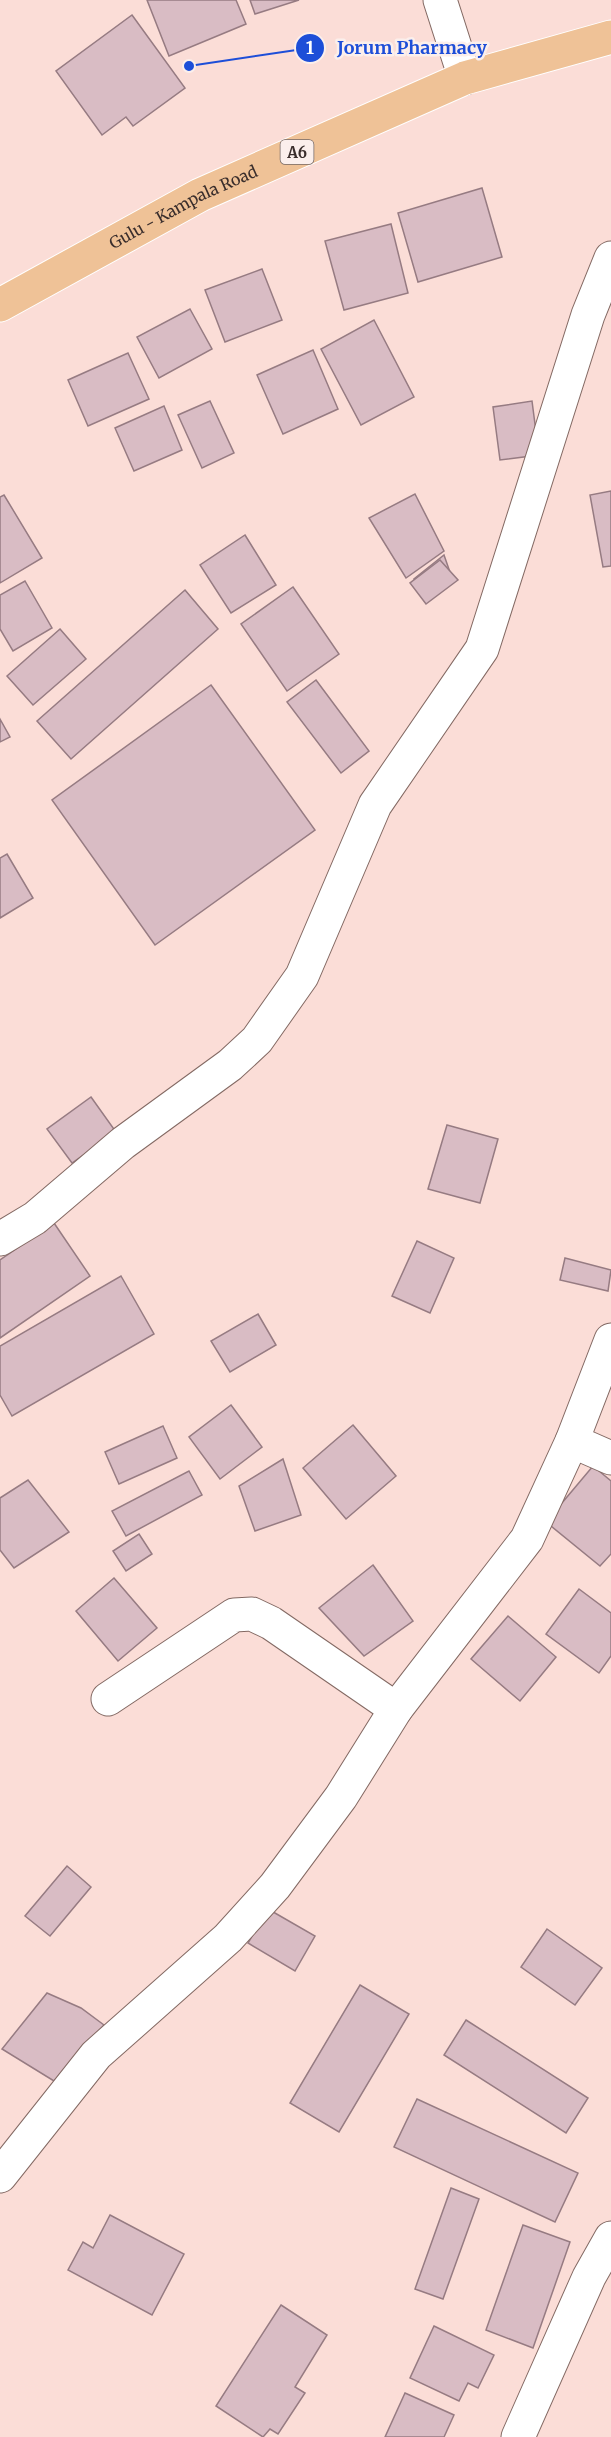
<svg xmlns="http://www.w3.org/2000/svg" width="611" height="2437" viewBox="0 0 611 2437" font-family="Merriweather,serif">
	<rect width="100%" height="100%" fill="#fbddd7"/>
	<g fill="#d9bcc4" stroke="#967b82" stroke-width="1.5">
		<path d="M147,0H236L246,24L169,56Z"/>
		<path d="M250,0H299L255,14Z"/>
		<path d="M132,15L185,88L133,126L126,117L102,135L56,71Z"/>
		<path d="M482,188L502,257L418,282L398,213Z"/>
		<path d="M391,224L408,293L344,310L325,241Z"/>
		<path d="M262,269L282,320L225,342L205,290Z"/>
		<path d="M190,309L212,349L159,378L137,337Z"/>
		<path d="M374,320L414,397L361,425L321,349Z"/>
		<path d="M313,350L338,409L283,434L257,375Z"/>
		<path d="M128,353L149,399L88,426L68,380Z"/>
		<path d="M210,401L234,453L202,468L178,415Z"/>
		<path d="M532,401L539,455L500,460L493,407Z"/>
		<path d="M164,406L182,450L134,471L115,428Z"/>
		<path d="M611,491V566L603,567L590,495Z"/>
		<path d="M415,494L444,551L406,578L369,518Z"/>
		<path d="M4,495L42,558L0,583V497Z"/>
		<path d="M245,535L276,585L231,613L200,565Z"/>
		<path d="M444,555L452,578L428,601L414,579Z"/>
		<path d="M440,560L458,580L426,604L410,583Z"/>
		<path d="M25,581L52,628L13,651L0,629V595Z"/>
		<path d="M293,587L339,654L287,691L241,624Z"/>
		<path d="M185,590L218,629L71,759L37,721Z"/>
		<path d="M60,629L86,659L33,705L7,676Z"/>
		<path d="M316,680L369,751L341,773L287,702Z"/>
		<path d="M211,685L315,830L155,945L52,800Z"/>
		<path d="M0,719L10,737L0,742Z"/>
		<path d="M7,854L33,898L0,918V858Z"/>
		<path d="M91,1097L116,1132L72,1163L47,1129Z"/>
		<path d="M447,1125L498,1139L480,1203L428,1189Z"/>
		<path d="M54,1223L90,1276L0,1338V1260Z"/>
		<path d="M417,1241L454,1258L430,1313L392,1296Z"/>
		<path d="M565,1258L611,1270L608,1291L560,1280Z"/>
		<path d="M121,1276L154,1334L12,1416L0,1395V1346Z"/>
		<path d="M258,1314L276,1345L230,1372L211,1341Z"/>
		<path d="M231,1405L262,1447L220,1479L189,1437Z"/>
		<path d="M353,1425L396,1476L346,1519L303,1468Z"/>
		<path d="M163,1426L177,1458L119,1484L105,1452Z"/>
		<path d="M283,1459L301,1515L255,1531L239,1486Z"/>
		<path d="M593,1466L611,1481V1554L600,1566L546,1522Z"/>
		<path d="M189,1471L202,1495L126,1536L112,1511Z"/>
		<path d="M28,1480L69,1532L14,1568L0,1550V1498Z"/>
		<path d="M139,1534L152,1554L126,1571L113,1551Z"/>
		<path d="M373,1565L413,1621L364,1656L319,1608Z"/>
		<path d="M114,1578L157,1628L118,1661L76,1611Z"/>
		<path d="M579,1589L611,1613V1656L599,1673L546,1634Z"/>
		<path d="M508,1616L556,1657L520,1701L471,1659Z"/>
		<path d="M67,1866L91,1887L50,1936L25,1916Z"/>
		<path d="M268,1909L315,1936L295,1971L248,1943Z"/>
		<path d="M547,1929L602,1968L575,2005L521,1967Z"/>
		<path d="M360,1985L409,2014L339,2132L290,2103Z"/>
		<path d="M47,1993L81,2008L104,2025L54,2081L2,2049Z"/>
		<path d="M466,2020L588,2098L566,2133L444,2055Z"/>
		<path d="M417,2099L578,2173L555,2222L394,2147Z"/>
		<path d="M451,2188L479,2199L443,2299L415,2289Z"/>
		<path d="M110,2215L184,2254L152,2315L68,2270L83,2242L93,2248Z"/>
		<path d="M523,2225L570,2242L533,2348L486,2330Z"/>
		<path d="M281,2305L327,2335L295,2387L305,2393L278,2434L270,2429L263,2437L216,2406Z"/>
		<path d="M434,2326L494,2355L478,2388L468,2383L459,2401L410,2378Z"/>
		<path d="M405,2393L454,2415L444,2437H385Z"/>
	</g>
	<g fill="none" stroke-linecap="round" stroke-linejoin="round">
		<g stroke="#836963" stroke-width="35">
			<g id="minor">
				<path d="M440,0L465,78"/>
				<path d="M0,1239L35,1218L123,1143L230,1065L257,1040L302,976L375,805L482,649L588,315L611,258"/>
				<path d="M572,1441L611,1458"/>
				<path d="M108,1699L234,1615L252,1614L271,1623L396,1709"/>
				<path d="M0,2176L96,2055L228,1938L275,1886L341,1797L396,1709L527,1539L572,1441L611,1340"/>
				<path d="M518,2437L589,2277L611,2238"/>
			</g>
		</g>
		<g stroke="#fff" stroke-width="35">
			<g id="major">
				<path id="s1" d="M0,305L200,195L465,78L611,37"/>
			</g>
		</g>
		<use href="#minor" stroke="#fff" stroke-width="33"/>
		<use href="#major" stroke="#efc297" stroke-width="33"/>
	</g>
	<g text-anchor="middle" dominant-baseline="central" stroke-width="5" stroke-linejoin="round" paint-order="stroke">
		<rect fill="#fbefec" stroke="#746866" stroke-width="1.5" x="280.5" y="140" width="33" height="24" rx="4.5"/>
		<g font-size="15" font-weight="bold" fill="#3a2e2c">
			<text x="297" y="152">A6</text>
		</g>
		<g font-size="16" fill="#3a2e2c" stroke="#fbefec">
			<text stroke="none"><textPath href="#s1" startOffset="208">Gulu - Kampala Road</textPath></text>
		</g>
	</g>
	<path fill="none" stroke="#1d4ed8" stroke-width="2" d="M189 66L310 48"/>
	<g fill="#1d4ed8" stroke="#fbefec" stroke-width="2">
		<circle cx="189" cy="66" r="6"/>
		<circle cx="310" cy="48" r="15"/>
	</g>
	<g font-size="18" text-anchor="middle" font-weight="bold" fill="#fff">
		<text x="310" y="54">1</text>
	</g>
	<g font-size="18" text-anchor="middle" font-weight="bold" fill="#1d4ed8" stroke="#fbefec" stroke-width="5" stroke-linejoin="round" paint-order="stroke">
		<text x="412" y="54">Jorum Pharmacy</text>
	</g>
</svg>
